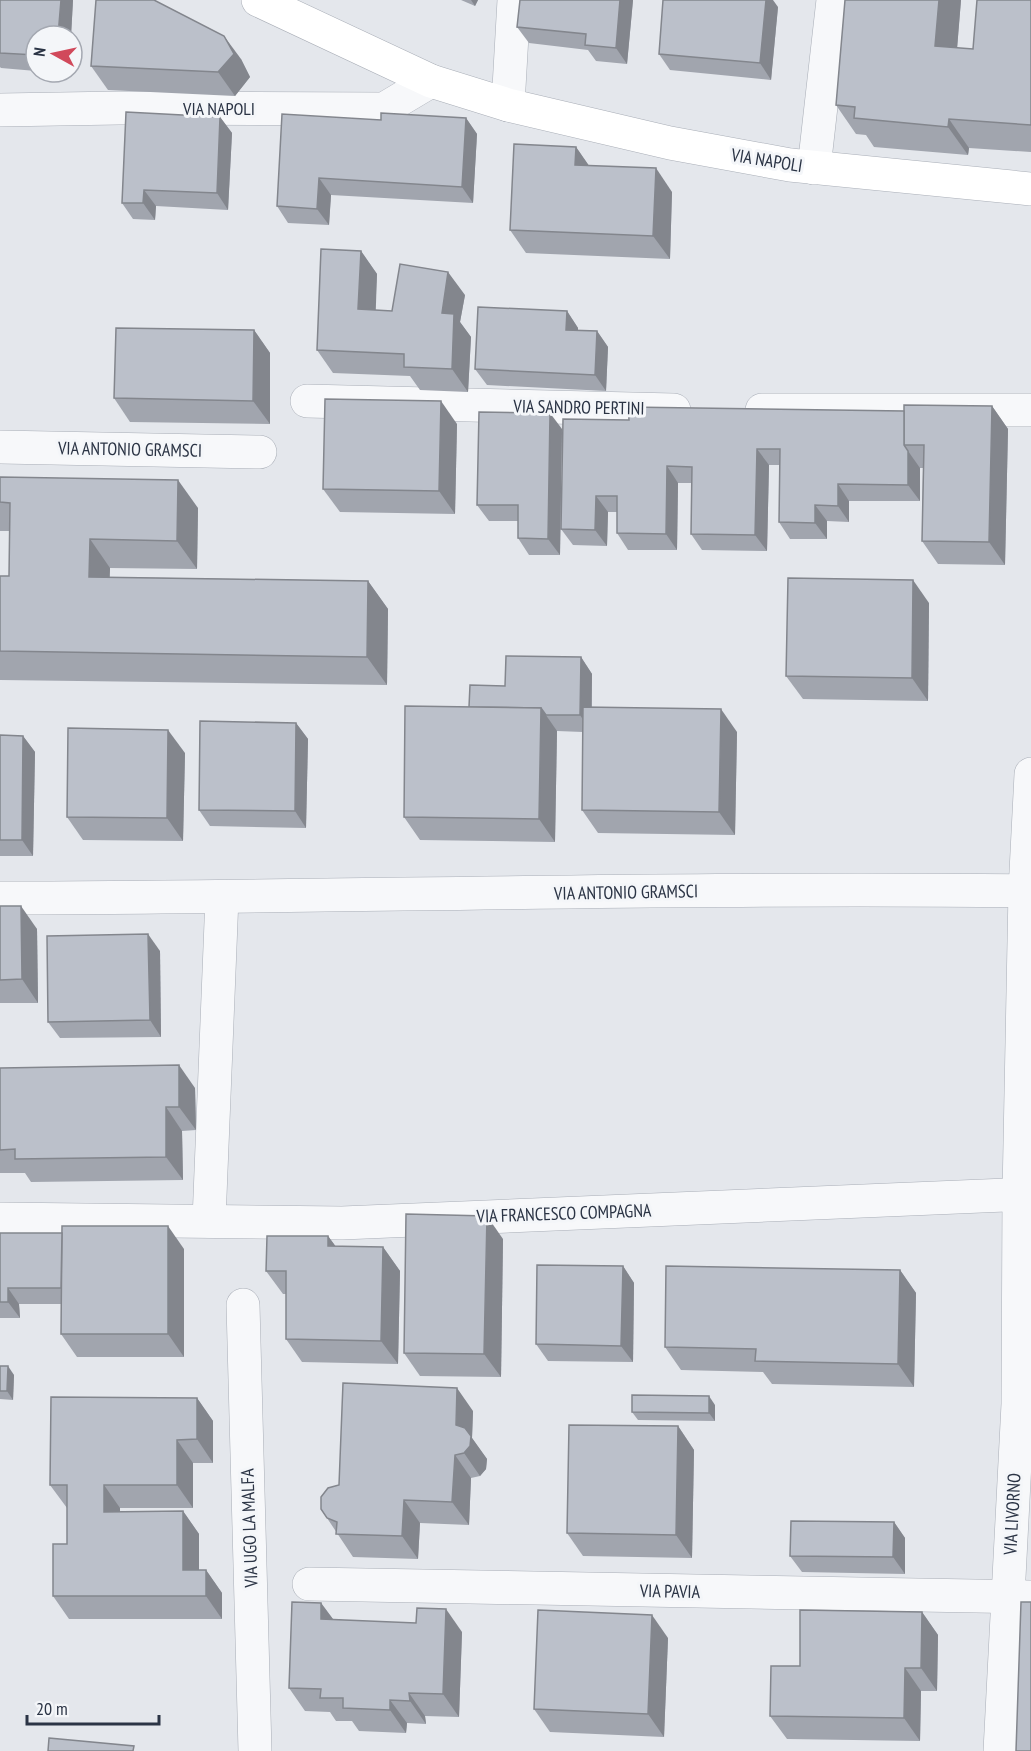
<svg xmlns="http://www.w3.org/2000/svg" width="1031" height="1751" viewBox="0 0 1031 1751" font-family="'PT Sans Narrow',sans-serif">
	<rect width="100%" height="100%" fill="#e4e7ec"/>
	<g fill="none" stroke-linecap="round" stroke-linejoin="round">
		<g stroke="#a9aeb7" stroke-width="34">
			<g id="minor">
				<path d="M508,105L514,0"/>
				<path d="M0,110L119,108L384,109L431,81"/>
				<path d="M814,168L833,0"/>
				<path d="M307,401L674,410"/>
				<path d="M762,410H1031"/>
				<path d="M0,447L260,452"/>
				<path d="M0,898C344,897 687,887 1031,891"/>
				<path d="M0,1219L342,1223L1031,1194"/>
				<path d="M209,1221L222,897"/>
				<path d="M243,1305L255,1751"/>
				<path d="M309,1584L1030,1597"/>
				<path d="M1000,1751L1018,1404L1019,1194L1025,891L1031,774"/>
			</g>
		</g>
		<g stroke="#a9aeb7" stroke-width="34">
			<path id="secondary" d="M258,0L431,81L508,105L670,143L790,165L1031,189"/>
		</g>
		<use href="#minor" stroke="#f7f8fa" stroke-width="33"/>
		<use href="#secondary" stroke="#fff" stroke-width="33"/>
	</g>
	<g fill="#a1a5ae">
		<path d="M0,0H73L71,36H36V71L1,68L0,67Z"/>
		<path d="M461,0H478L475,6Z"/>
		<path d="M520,0H633L627,64L596,61L588,50L529,43L517,27Z"/>
		<path d="M845,0H961L957,48L973,49L1031,0V152L969,148L968,155L874,147L866,135L856,134L836,105Z"/>
		<path d="M778,7L771,80L670,70L659,54Z"/>
		<path d="M241,59L250,77L235,96L108,90L91,66Z"/>
		<path d="M220,117L232,133L228,210L156,206L155,220L133,219L122,203Z"/>
		<path d="M466,118L477,134L473,203L331,195L329,225L288,223L277,206L381,120Z"/>
		<path d="M576,147L589,166L672,192L670,259L526,253L510,230Z"/>
		<path d="M361,251L377,274L375,310L392,311L465,295L460,322L471,337L468,392L420,390L410,376L333,373L317,350Z"/>
		<path d="M567,311L578,328V330L597,331L608,347L606,391L487,385L475,369Z"/>
		<path d="M254,330L270,353V424L130,422L114,398Z"/>
		<path d="M992,406L1008,429L1005,565L938,564L922,541L923,468H920V501H849V522L827,521V539H790L779,522L780,465H769L767,551L702,550L691,534L692,483H678L677,550H628L617,533V512H608L607,546L573,545L561,529L629,420L904,411Z"/>
		<path d="M457,424L455,514L340,512L323,489Z"/>
		<path d="M562,429L560,555H529L518,538V521H489L477,505Z"/>
		<path d="M0,477L198,508L197,569L110,568L109,577L368,581L388,609L387,685L0,680V576H9V531H0Z"/>
		<path d="M929,603L928,701L803,699L786,676Z"/>
		<path d="M581,657L592,674V707L737,732L735,835L598,833L582,810L583,732L557,731L555,842L420,840L404,817L469,707L505,686Z"/>
		<path d="M296,723L308,739L306,828L210,826L199,810Z"/>
		<path d="M0,735L23,736L35,752L33,856H0Z"/>
		<path d="M185,753L183,841L83,840L67,817Z"/>
		<path d="M0,906L37,929L38,1003H0Z"/>
		<path d="M160,951L161,1037L60,1038L48,1022Z"/>
		<path d="M0,1068L195,1088L196,1130L182,1131L183,1180L31,1182L25,1173H0Z"/>
		<path d="M0,1233L184,1249V1357H77L61,1334V1304H19L20,1318H0Z"/>
		<path d="M328,1236L336,1247H383L400,1271L398,1364L302,1362L286,1339V1294H283L266,1271Z"/>
		<path d="M503,1239L501,1377L420,1376L404,1353Z"/>
		<path d="M623,1266L634,1283L633,1362L548,1361L536,1344Z"/>
		<path d="M900,1270L916,1293L914,1387L772,1384L763,1372L681,1370L665,1347Z"/>
		<path d="M0,1366L14,1375L13,1400L0,1399Z"/>
		<path d="M197,1398L213,1421V1463H193V1508H120V1512L183,1511L199,1534V1570H206L222,1593V1619H69L53,1596L67,1544V1508L50,1485Z"/>
		<path d="M715,1405V1421L638,1420L632,1412Z"/>
		<path d="M473,1411L472,1438L487,1459L486,1469L480,1476L471,1478L469,1525L420,1523L418,1559L353,1557L321,1509L339,1485Z"/>
		<path d="M678,1426L694,1450L692,1558L583,1556L567,1533Z"/>
		<path d="M894,1522L905,1538V1574L802,1572L790,1556Z"/>
		<path d="M321,1603L333,1619L462,1632L459,1717L425,1716L426,1724L407,1723L406,1733L359,1731L352,1721H336L330,1712L305,1711L289,1688Z"/>
		<path d="M922,1612L938,1635L937,1691H921L920,1741L787,1739L770,1716L800,1666Z"/>
		<path d="M668,1638L664,1737L550,1732L534,1709Z"/>
	</g>
	<g fill="#83868d">
		<path d="M61,0H73L71,36H58Z"/>
		<path d="M471,0H478L475,6Z"/>
		<path d="M620,0H633L627,64L616,48Z"/>
		<path d="M766,0H773L778,7L771,80L760,63Z"/>
		<path d="M939,0H961L955,74L935,46Z"/>
		<path d="M224,36L241,59L250,77L235,96L218,72Z"/>
		<path d="M220,117L232,133L228,210L217,193Z"/>
		<path d="M466,118L477,134L473,203L462,187Z"/>
		<path d="M949,119L969,148L968,155L948,127Z"/>
		<path d="M576,147L592,170L575,165Z"/>
		<path d="M656,168L672,192L670,259L653,236Z"/>
		<path d="M319,178L331,195L329,225L317,209Z"/>
		<path d="M144,190L156,206L155,220L143,203Z"/>
		<path d="M361,251L377,274L375,332L358,309Z"/>
		<path d="M448,272L465,295L460,322L471,337L468,392L452,369L442,313Z"/>
		<path d="M567,311L578,328V346L566,330Z"/>
		<path d="M254,330L270,353V424L253,401Z"/>
		<path d="M597,331L608,347L606,391L595,375Z"/>
		<path d="M441,401L457,424L455,514L439,491Z"/>
		<path d="M992,406L1008,429L1005,565L989,542Z"/>
		<path d="M550,413L562,429L560,555L548,539Z"/>
		<path d="M757,449L769,465L767,551L755,535Z"/>
		<path d="M908,451L920,468V501L908,485Z"/>
		<path d="M667,466L678,483L677,550L666,534Z"/>
		<path d="M178,480L198,508L197,569L177,541Z"/>
		<path d="M838,484L849,501V522L838,506Z"/>
		<path d="M596,496L608,512L607,546L595,530Z"/>
		<path d="M815,505L827,521V539L815,523Z"/>
		<path d="M90,539L110,568L109,605L89,577Z"/>
		<path d="M913,580L929,603L928,701L912,678Z"/>
		<path d="M368,581L388,609L387,685L367,657Z"/>
		<path d="M581,657L592,674L591,732L580,715Z"/>
		<path d="M541,708L557,731L555,842L539,819Z"/>
		<path d="M721,709L737,732L735,835L719,812Z"/>
		<path d="M296,723L308,739L306,828L295,811Z"/>
		<path d="M168,730L185,753L183,841L167,818Z"/>
		<path d="M23,736L35,752L33,856L22,840Z"/>
		<path d="M21,906L37,929L38,1003L22,979Z"/>
		<path d="M148,934L160,951L161,1037L150,1020Z"/>
		<path d="M179,1065L195,1088L196,1130L179,1107Z"/>
		<path d="M166,1107L182,1131L183,1180L166,1157Z"/>
		<path d="M487,1216L503,1239L501,1377L484,1354Z"/>
		<path d="M168,1226L184,1249V1357L168,1334Z"/>
		<path d="M328,1236L345,1259L328,1246Z"/>
		<path d="M383,1247L400,1271L398,1364L381,1341Z"/>
		<path d="M623,1266L634,1283L633,1362L621,1346Z"/>
		<path d="M900,1270L916,1293L914,1387L898,1364Z"/>
		<path d="M8,1288L19,1304L20,1318L8,1302Z"/>
		<path d="M8,1366L14,1375L13,1400L7,1391Z"/>
		<path d="M457,1388L473,1411L472,1438L487,1459L486,1469L480,1476L464,1453L456,1425Z"/>
		<path d="M709,1396L715,1405V1421L709,1413Z"/>
		<path d="M197,1398L213,1421V1463L197,1439Z"/>
		<path d="M678,1426L694,1450L692,1558L676,1535Z"/>
		<path d="M177,1440L193,1463V1508L177,1485Z"/>
		<path d="M455,1455L471,1478L469,1525L452,1502Z"/>
		<path d="M104,1485L120,1508V1535L104,1512Z"/>
		<path d="M404,1500L420,1523L418,1559L402,1536Z"/>
		<path d="M183,1511L199,1534V1593L183,1570Z"/>
		<path d="M894,1522L905,1538V1574L893,1557Z"/>
		<path d="M206,1570L222,1593V1619L206,1596Z"/>
		<path d="M321,1603L338,1626L321,1619Z"/>
		<path d="M446,1609L462,1632L459,1717L443,1694Z"/>
		<path d="M922,1612L938,1635L937,1691L921,1668Z"/>
		<path d="M652,1615L668,1638L664,1737L648,1714Z"/>
		<path d="M905,1668L921,1691L920,1741L904,1718Z"/>
		<path d="M409,1693L425,1716L426,1724L410,1701Z"/>
		<path d="M390,1700L407,1723L406,1733L390,1710Z"/>
	</g>
	<g fill="#bbc0ca" stroke="#83868d" stroke-width="1.5">
		<path d="M0,0H61L58,36H36V55L0,53Z"/>
		<path d="M96,0H154L224,36L234,54L218,72L91,66Z"/>
		<path d="M520,0H620L616,48L585,45L586,34L517,27Z"/>
		<path d="M663,0H766L760,63L659,54Z"/>
		<path d="M845,0H939L935,46L973,49L977,0H1031V125L949,119L948,127L854,118L855,107L836,105Z"/>
		<path d="M126,112L220,117L217,193L144,190L143,203H122Z"/>
		<path d="M381,113L466,118L462,187L319,178L317,209L277,206L282,114L381,120Z"/>
		<path d="M514,144L576,147L575,165L656,168L653,236L510,230Z"/>
		<path d="M321,249L361,251L358,309L392,311L400,264L448,272L442,313L454,314L452,369L404,367V354L317,350Z"/>
		<path d="M478,307L567,311L566,330L597,331L595,375L475,369Z"/>
		<path d="M116,328L254,330L253,401L114,398Z"/>
		<path d="M325,399L441,401L439,491L323,489Z"/>
		<path d="M904,405L992,406L989,542L922,541L924,445H904Z"/>
		<path d="M628,407L904,411V445L908,451V485L838,484V506L815,505V523L779,522L780,449H757L755,535L691,534L692,467L667,466L666,534L617,533V496H596L595,530L561,529L563,419L629,420Z"/>
		<path d="M479,412L550,413L548,539L518,538V505H477Z"/>
		<path d="M0,477L178,480L177,541L90,539L89,577L368,581L367,657L0,651V576H9L10,503L0,502Z"/>
		<path d="M788,578L913,580L912,678L786,676Z"/>
		<path d="M506,656L581,657L580,715H546L541,708L469,707L470,685L505,686Z"/>
		<path d="M405,706L541,708L539,819L404,817Z"/>
		<path d="M583,707L721,709L719,812L582,810Z"/>
		<path d="M200,721L296,723L295,811L199,810Z"/>
		<path d="M68,728L168,730L167,818L67,817Z"/>
		<path d="M0,735L23,736L22,840H0Z"/>
		<path d="M0,906H21L22,979L0,980Z"/>
		<path d="M148,934L150,1020L48,1022L47,936Z"/>
		<path d="M179,1065V1107H166V1157L15,1159V1149L0,1150V1068Z"/>
		<path d="M406,1214L487,1216L484,1354L404,1353Z"/>
		<path d="M62,1226H168V1334H61Z"/>
		<path d="M0,1233H62L61,1288H8V1302H0Z"/>
		<path d="M267,1236H328V1246L383,1247L381,1341L286,1339V1271H266Z"/>
		<path d="M537,1265L623,1266L621,1346L536,1344Z"/>
		<path d="M666,1266L900,1270L898,1364L755,1361L756,1349L665,1347Z"/>
		<path d="M0,1366H8L7,1391H0Z"/>
		<path d="M343,1383L457,1388L456,1425L465,1428L471,1436L470,1446L464,1453L455,1455L452,1502L404,1500L402,1536L336,1534L337,1522L327,1518L321,1509V1497L328,1488L339,1485Z"/>
		<path d="M632,1395L709,1396V1413L632,1412Z"/>
		<path d="M51,1397L197,1398V1439L177,1440V1485H104V1512L183,1511V1570H206V1596H53V1544H67V1485H50Z"/>
		<path d="M569,1425L678,1426L676,1535L567,1533Z"/>
		<path d="M791,1521L894,1522L893,1557L790,1556Z"/>
		<path d="M292,1602L321,1603V1619L416,1623L417,1608L446,1609L443,1694L409,1693L410,1701L390,1700V1710L343,1708V1698H320L321,1689L289,1688Z"/>
		<path d="M1021,1602H1031V1751H1016Z"/>
		<path d="M538,1610L652,1615L648,1714L534,1709Z"/>
		<path d="M800,1610L922,1612L921,1668H905L904,1718L770,1716L771,1666H800Z"/>
		<path d="M49,1738L134,1746L133,1751H48Z"/>
	</g>
	<g text-anchor="middle" dominant-baseline="central" stroke-width="6" stroke-linejoin="round" paint-order="stroke">
		<g font-size="18" fill="#2b3445" stroke="#f4f6f9">
			<text x="219" y="108">VIA NAPOLI</text>
			<text transform="translate(767 160) rotate(9)">VIA NAPOLI</text>
			<text transform="translate(579 407) rotate(1)">VIA SANDRO PERTINI</text>
			<text transform="translate(130 449) rotate(1)">VIA ANTONIO GRAMSCI</text>
			<text transform="translate(626 892) rotate(-1)">VIA ANTONIO GRAMSCI</text>
			<text transform="translate(564 1213) rotate(-2)">VIA FRANCESCO COMPAGNA</text>
			<text transform="translate(1012 1514) rotate(-87)">VIA LIVORNO</text>
			<text transform="translate(249 1528) rotate(-92)">VIA UGO LA MALFA</text>
			<text transform="translate(670 1591) rotate(1)">VIA PAVIA</text>
		</g>
	</g>
	<g transform="translate(54 54) rotate(278)"><circle r="28" fill="#f4f6f9" stroke="#a4a8b1" stroke-width="1.5"/>
	<path d="M0-4.5L10 22L0 15L-10 22Z" fill="#d1495b"/>
	<text y="-9" font-size="16" font-weight="bold" text-anchor="middle" fill="#2b3445">N</text>
	</g>
	<path d="M27 1715v9h132v-9" fill="none" stroke="#2b3445" stroke-width="3"/>
	<text x="36" y="1715" font-size="18" fill="#2b3445" stroke="#f4f6f9" stroke-width="4.5" paint-order="stroke">20 m</text>
</svg>
